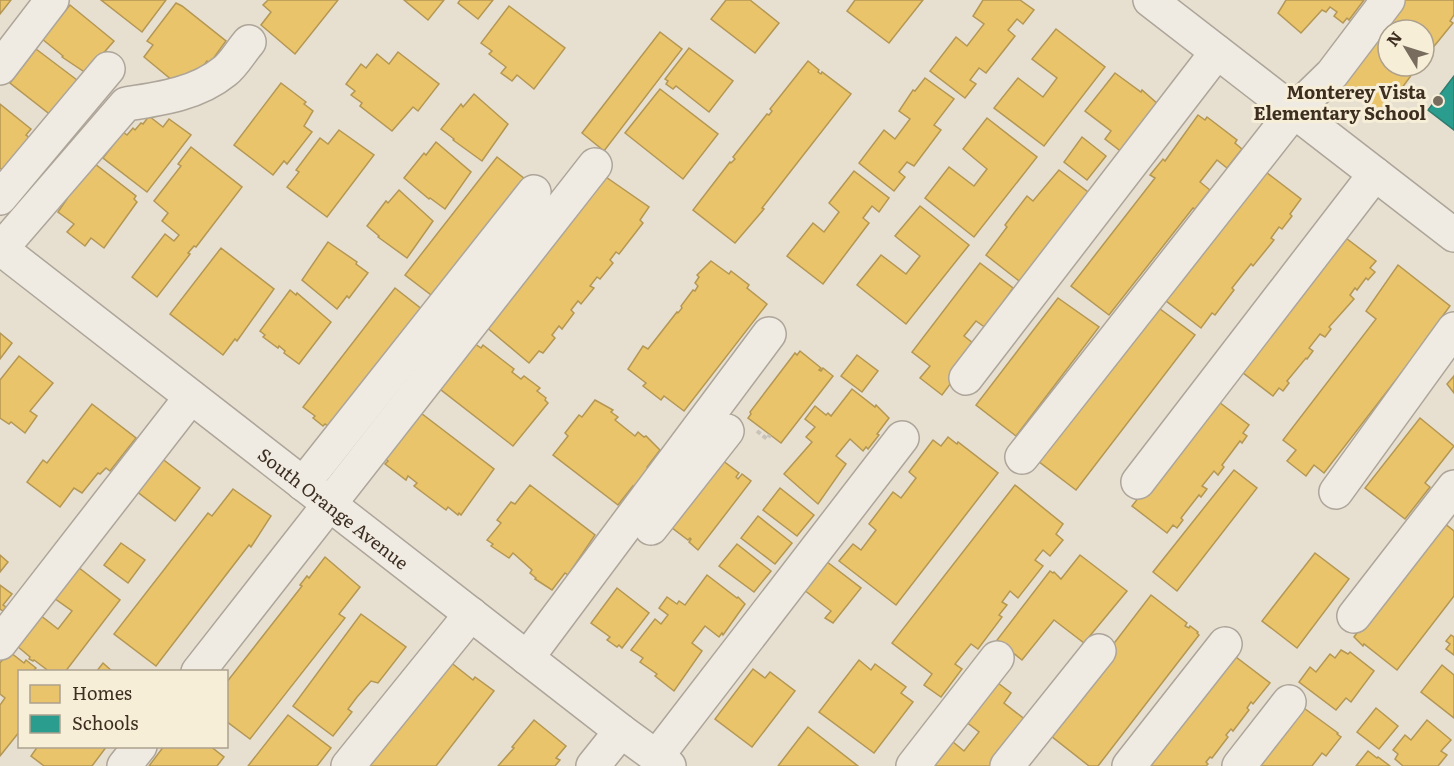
<svg xmlns="http://www.w3.org/2000/svg" width="1454" height="766" viewBox="0 0 1454 766" font-family="Literata,serif">
	<rect width="100%" height="100%" fill="#e7e0d1"/>
	<g fill="#e9c46a" stroke="#b59754" stroke-width="1.5">
		<path d="M0,0H11L0,14Z"/>
		<path d="M101,0H166L142,32Z"/>
		<path d="M268,0H338L295,54L261,25L271,12L263,5Z"/>
		<path d="M404,0H444L428,20Z"/>
		<path d="M460,0H493L478,19L458,3Z"/>
		<path d="M726,0H750L779,23L755,53L711,19Z"/>
		<path d="M855,0H923L889,43L847,11Z"/>
		<path d="M983,0H1020L1034,10L1023,24L1017,19L1008,30L1015,36L986,73L979,68L970,80L976,84L965,98L930,71L956,37L967,46L984,24L973,16Z"/>
		<path d="M1286,0H1364L1349,20L1347,18L1343,23L1334,16L1337,12L1330,7L1326,12L1322,10L1301,33L1278,13Z"/>
		<path d="M1404,0H1454V15L1450,21L1453,23L1431,50L1428,48L1424,53V30H1388V66H1414L1410,71L1413,73L1393,100L1390,98L1378,113L1340,83Z"/>
		<path d="M176,3L182,6L226,41L210,63L207,61L197,74L178,85L144,57L153,45L147,41Z"/>
		<path d="M70,5L114,41L86,73L62,57L63,56L42,39Z"/>
		<path d="M509,6L565,48L534,89L517,75L512,81L501,73L506,67L489,54L492,51L481,43Z"/>
		<path d="M1056,29L1105,67L1044,146L994,108L1018,78L1043,97L1057,78L1032,59Z"/>
		<path d="M660,32L682,49L604,151L582,133Z"/>
		<path d="M689,48L733,81L709,112L676,86L673,89L666,84L668,81L665,79Z"/>
		<path d="M36,49L81,83L52,116L10,83Z"/>
		<path d="M398,52L439,84L418,111L413,107L392,131L360,106L362,103L351,95L355,91L346,84L361,64L366,68L377,54L389,64Z"/>
		<path d="M808,61L819,70L818,72L821,74L822,72L851,94L762,208L764,209L735,243L693,210L730,162L731,163L735,159L733,157L767,114L769,115L772,111L770,109Z"/>
		<path d="M1115,73L1141,92L1142,90L1167,112L1127,156L1105,139L1111,131L1085,111Z"/>
		<path d="M925,78L954,99L934,125L941,130L914,166L907,162L899,172L905,177L894,191L859,163L884,130L895,139L910,119L899,111L913,90L915,91Z"/>
		<path d="M281,83L306,102L304,104L313,111L304,126L312,132L287,164L284,161L273,175L234,145Z"/>
		<path d="M660,89L718,134L683,179L625,133Z"/>
		<path d="M474,94L508,124L482,161L453,140L454,139L441,129L461,104L463,107Z"/>
		<path d="M0,104L31,129L26,135L30,138L4,171L0,168Z"/>
		<path d="M1198,115L1205,120L1207,117L1237,140L1235,143L1242,149L1227,168L1217,160L1200,182L1210,190L1195,209L1193,208L1109,315L1071,286L1155,178L1150,175L1163,159L1165,161Z"/>
		<path d="M149,116L163,127L169,119L191,135L147,192L103,158L123,132L127,135L133,128L135,130L141,123L143,124Z"/>
		<path d="M987,118L1037,157L974,237L925,198L949,167L974,186L987,169L963,149Z"/>
		<path d="M339,130L374,155L327,217L287,187L299,172L296,170L320,138L328,144Z"/>
		<path d="M1082,137L1106,156L1087,180L1064,162Z"/>
		<path d="M436,142L471,172L445,209L430,198L429,199L404,178L424,153L426,155Z"/>
		<path d="M191,147L242,187L196,247L194,246L188,253L190,254L157,297L132,277L165,234L174,241L179,235L162,221L168,213L154,201L181,166L178,164Z"/>
		<path d="M497,157L530,183L439,301L405,275Z"/>
		<path d="M90,160L136,196L134,199L137,202L104,248L91,238L85,246L67,232L74,224L58,212L67,199L63,196Z"/>
		<path d="M1262,169L1301,199L1290,214L1292,216L1282,229L1279,227L1271,238L1274,240L1253,266L1251,264L1232,288L1234,290L1215,315L1212,313L1201,328L1161,297Z"/>
		<path d="M1059,170L1092,195L1023,284L986,255L1007,227L1005,225L1027,196L1033,201Z"/>
		<path d="M854,171L889,198L879,212L872,206L863,218L869,223L823,284L787,256L813,223L824,232L839,212L829,203Z"/>
		<path d="M603,175L649,207L640,220L643,223L619,254L616,252L610,260L613,263L600,279L597,277L590,286L594,288L581,304L578,301L571,310L574,313L562,329L559,326L552,335L555,338L543,353L539,351L529,363L485,326Z"/>
		<path d="M399,190L433,221L407,258L378,237L379,236L367,226L386,201L388,203Z"/>
		<path d="M920,206L969,245L906,324L857,285L881,255L906,274L920,256L895,236Z"/>
		<path d="M1342,235L1376,261L1370,268L1375,272L1368,280L1366,278L1357,290L1355,288L1350,295L1354,299L1329,327L1331,329L1325,337L1320,334L1309,348L1313,351L1307,359L1306,358L1287,381L1289,383L1283,391L1279,388L1273,396L1238,369Z"/>
		<path d="M328,242L357,262L356,264L368,273L349,298L347,296L337,309L302,280Z"/>
		<path d="M221,248L274,289L237,341L235,339L223,355L170,314Z"/>
		<path d="M711,261L729,274L731,271L749,285L747,288L767,304L684,411L664,396L661,400L643,386L646,383L628,369L643,346L648,349L677,312L678,313L682,308L681,306L693,290L695,291L698,286L695,283L699,277L697,275Z"/>
		<path d="M980,263L1013,288L986,328L976,321L964,336L978,347L942,395L920,378L930,366L912,352Z"/>
		<path d="M1398,265L1450,306L1425,340L1426,341L1324,473L1314,465L1306,476L1287,461L1296,450L1283,440L1376,319L1366,311Z"/>
		<path d="M395,288L428,314L337,433L325,424L323,426L313,418L315,416L303,407Z"/>
		<path d="M290,290L296,295L297,293L331,322L299,364L284,353L285,351L279,346L278,348L263,337L265,335L260,331Z"/>
		<path d="M1058,298L1099,327L1016,436L976,405Z"/>
		<path d="M1156,306L1195,335L1076,490L1038,461Z"/>
		<path d="M0,333L12,343L0,359Z"/>
		<path d="M471,341L481,348L483,345L514,369L512,372L521,379L524,376L540,388L537,391L546,398L545,400L548,403L513,446L436,386Z"/>
		<path d="M800,351L821,368L819,370L821,371L823,368L833,376L781,443L748,418L751,414L750,412L795,353L797,355Z"/>
		<path d="M857,355L878,371L862,392L841,376Z"/>
		<path d="M19,356L53,383L30,411L37,416L25,433L11,422L9,424L0,418V380Z"/>
		<path d="M1454,376V393L1447,384Z"/>
		<path d="M852,389L875,407L876,405L889,418L877,434L879,435L868,449L866,447L863,451L850,439L836,456L846,464L818,504L784,474L812,442L806,437L815,427L805,419L815,406L826,415L828,413L831,416Z"/>
		<path d="M1215,399L1249,425L1243,433L1247,436L1242,443L1240,441L1222,465L1224,467L1218,475L1214,471L1202,486L1207,489L1201,497L1199,495L1181,518L1183,520L1177,528L1173,525L1167,533L1132,506Z"/>
		<path d="M595,400L613,410L611,412L618,417L615,420L635,436L638,432L644,437L646,436L660,450L647,467L650,469L635,488L633,486L618,505L553,455L568,436L565,433L579,415L582,417Z"/>
		<path d="M92,404L136,438L110,471L106,468L100,474L98,473L82,493L74,488L60,507L27,482L43,460L47,463Z"/>
		<path d="M417,410L494,469L461,515L459,513L458,515L448,507L446,510L414,486L417,483L408,476L406,480L385,464L388,461L382,456Z"/>
		<path d="M1420,418L1454,446L1425,483L1430,487L1405,519L1365,488Z"/>
		<path d="M948,437L957,444L958,442L998,473L896,605L839,561L853,544L861,550L876,530L869,524L893,492L901,498L916,478L909,472L933,440L941,446Z"/>
		<path d="M156,454L200,488L175,521L131,487Z"/>
		<path d="M718,457L739,473L736,477L738,479L742,474L751,481L698,550L689,542L691,539L690,538L688,540L667,524Z"/>
		<path d="M1234,470L1257,488L1177,591L1153,572Z"/>
		<path d="M530,485L595,535L568,575L565,573L552,590L535,579L536,578L530,573L532,570L513,553L509,558L491,546L493,544L487,540L501,523L497,520L511,502L515,504Z"/>
		<path d="M1015,485L1063,524L1056,534L1063,540L1050,556L1043,550L1035,560L1043,566L1018,598L1010,591L1002,602L1007,605L999,615L1002,617L978,649L971,644L955,664L962,669L941,697L924,685L932,674L892,643Z"/>
		<path d="M780,488L814,515L797,536L763,510Z"/>
		<path d="M233,489L271,516L251,547L249,545L156,666L114,634L208,513L212,516Z"/>
		<path d="M758,516L792,543L775,564L741,538Z"/>
		<path d="M1439,519L1454,531V596L1397,670L1364,644L1363,646L1354,637Z"/>
		<path d="M121,543L145,560L128,583L104,565Z"/>
		<path d="M737,544L771,571L754,592L719,566Z"/>
		<path d="M1315,553L1349,579L1297,648L1262,621Z"/>
		<path d="M0,555L8,562L0,572Z"/>
		<path d="M1080,555L1127,591L1084,643L1054,620L1022,660L997,640L1050,571L1053,573L1054,572L1061,579Z"/>
		<path d="M325,557L360,587L339,614L345,618L250,739L226,721V683L302,586L300,585L307,576L309,578Z"/>
		<path d="M822,558L861,588L833,623L825,618L831,611L799,586Z"/>
		<path d="M78,567L120,600L65,672H50L34,660L33,661L29,659L30,657L17,646L40,615L58,629L72,611L54,598Z"/>
		<path d="M707,575L737,598L738,597L745,604L723,635L722,633L719,637L705,626L692,643L702,651L674,691L655,676L657,674L640,662L643,658L631,650L655,619L661,624L668,615L659,608L667,597L677,604L679,601L685,605Z"/>
		<path d="M0,585L12,594L3,605L6,607L3,611L0,609Z"/>
		<path d="M617,588L649,613L622,648L619,645L617,647L607,640L610,637L591,623Z"/>
		<path d="M1151,595L1187,623L1185,626L1189,628L1190,626L1198,632L1197,633L1199,635L1098,766H1089L1046,732Z"/>
		<path d="M361,614L406,647L378,683L371,681L357,697L348,709L352,712L333,736L293,706Z"/>
		<path d="M1451,635L1454,637V655L1446,649L1450,644L1446,641Z"/>
		<path d="M1341,650L1348,654L1350,652L1374,671L1351,702L1346,698L1336,710L1299,682L1310,667L1316,672L1330,654L1335,658Z"/>
		<path d="M8,653H11L24,663L26,660L36,668L34,670L35,672H20V731L0,756V705L5,698L0,694V663Z"/>
		<path d="M1232,654L1270,683L1253,704L1251,702L1247,708L1249,710L1233,731L1231,729L1226,735L1228,737L1212,758L1210,757L1206,762L1208,764L1206,766H1145Z"/>
		<path d="M444,657L473,680L475,677L494,691L436,766H359Z"/>
		<path d="M859,660L871,670L875,664L906,687L901,693L913,702L874,753L819,712Z"/>
		<path d="M103,663L113,672H96Z"/>
		<path d="M1442,665L1454,675V718L1421,692Z"/>
		<path d="M753,669L765,678L770,672L795,691L752,747L715,719Z"/>
		<path d="M994,680L1011,693L1004,703L1027,721L992,766H925L947,737L964,751L979,732L961,718Z"/>
		<path d="M1297,703L1338,733L1337,734L1341,737L1326,756L1322,753L1312,766H1249Z"/>
		<path d="M1376,708L1398,726L1379,749L1357,732Z"/>
		<path d="M288,715L331,748L317,766H248Z"/>
		<path d="M534,720L566,746L556,758L560,760L555,766H498L514,748L512,747Z"/>
		<path d="M1427,720L1451,740L1441,751L1447,755L1438,766H1403L1395,759L1398,754L1393,750L1405,735L1411,740Z"/>
		<path d="M808,727L858,766H778Z"/>
		<path d="M38,746H107L92,766H44L31,756Z"/>
		<path d="M164,746H210L224,757L217,766H149Z"/>
		<path d="M1368,751L1377,758L1378,757L1390,766H1356Z"/>
	</g>
	<path fill="#2a9d8f" stroke="#307c6e" stroke-width="1.5" d="M1454,76V130L1428,110Z"/>
	<g fill="none" stroke-linecap="round" stroke-linejoin="round">
		<g stroke="#ada599" stroke-width="36">
			<g id="minor">
				<path d="M1150,0L1454,235"/>
				<path d="M0,68L52,0"/>
				<path d="M0,198L108,69"/>
				<path id="s1" d="M0,248L621,731L669,766"/>
				<path d="M0,250L126,104C160,99 197,94 225,71C234,64 241,51 249,42"/>
				<path d="M966,378L1217,52"/>
				<path d="M1022,457L1294,111L1332,74L1388,0"/>
				<path d="M1138,482L1375,174"/>
				<path d="M303,484L534,192"/>
				<path d="M1336,492L1454,329"/>
				<path d="M651,528L727,431"/>
				<path d="M1354,616L1454,487"/>
				<path d="M0,643L191,397"/>
				<path d="M527,658L769,334"/>
				<path d="M198,672L595,165"/>
				<path d="M657,756L902,438"/>
				<path d="M124,766L140,746"/>
				<path d="M348,766L471,614"/>
				<path d="M593,766L621,731"/>
				<path d="M913,766L997,658"/>
				<path d="M1007,766L1099,651"/>
				<path d="M1129,766L1225,644"/>
				<path d="M1239,766L1289,702"/>
			</g>
		</g>
		<path stroke="#c8c2b9" stroke-width="4" stroke-dasharray="4.5 3" stroke-linecap="butt" d="M757,431L767,439L770,435"/>
		<use href="#minor" stroke="#efebe3" stroke-width="33"/>
	</g>
	<circle fill="#786c5e" stroke="#f7eed8" stroke-width="2" cx="1438" cy="101" r="6"/>
	<g text-anchor="middle" dominant-baseline="central" stroke-width="6" stroke-linejoin="round" paint-order="stroke">
		<g font-size="18" font-weight="bold" fill="#3d2e20" stroke="#f7eed8" text-anchor="end">
			<text x="1426" y="91">Monterey Vista<tspan x="1426" dy="21">Elementary School</tspan></text>
		</g>
		<g font-size="18" fill="#3d2e20" stroke="#f7eed8">
			<text stroke="none"><textPath href="#s1" startOffset="423">South Orange Avenue</textPath></text>
		</g>
	</g>
	<rect x="18" y="670" width="210" height="78" fill="#f7eed8" stroke="#ada18e" stroke-width="1.5"/>
	<rect x="30" y="685" width="30" height="18" fill="#e9c46a" stroke="#ada18e" stroke-width="1.5"/>
	<text x="72" y="700" font-size="18" fill="#3d2e20">Homes</text>
	<rect x="30" y="715" width="30" height="18" fill="#2a9d8f" stroke="#ada18e" stroke-width="1.5"/>
	<text x="72" y="730" font-size="18" fill="#3d2e20">Schools</text>
	<g transform="translate(1406 48) rotate(308)"><circle r="28" fill="#f7eed8" stroke="#ada18e" stroke-width="1.5"/>
	<path d="M0-4.5L10 22L0 15L-10 22Z" fill="#786c5e"/>
	<text y="-9" font-size="16" font-weight="bold" text-anchor="middle" fill="#3d2e20">N</text>
	</g>
</svg>
